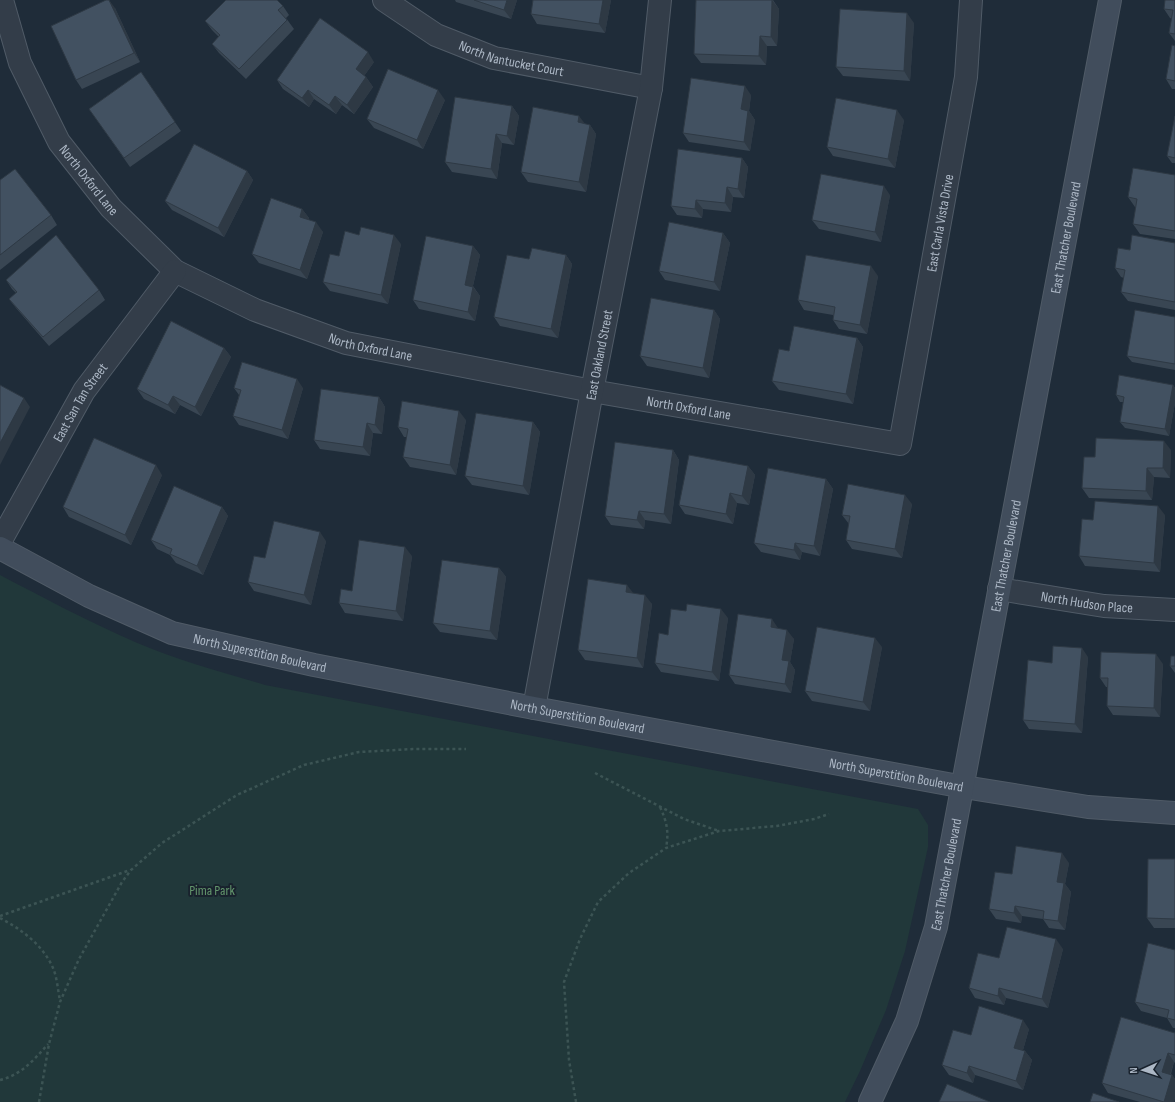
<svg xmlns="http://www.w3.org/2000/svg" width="1175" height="1102" viewBox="0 0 1175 1102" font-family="'Sofia Sans Condensed',sans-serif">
	<rect width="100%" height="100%" fill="#1f2c39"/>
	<path fill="#21383a" d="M0,575C44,598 89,622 135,642C177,660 221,672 265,685L918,809L928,825V847L905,951L886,1010L860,1071L845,1102H0Z"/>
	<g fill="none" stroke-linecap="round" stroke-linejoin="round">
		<g stroke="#505b67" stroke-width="24">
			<g id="street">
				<path id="s1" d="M2,0L20,63L59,142L111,208L175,271L255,310L346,343L592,391L900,444L966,77L971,0"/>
				<path id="s2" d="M384,0L436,35L494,58L651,88"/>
				<path id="s3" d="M0,542L84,391L175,271"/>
				<path id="s4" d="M999,589L1104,606L1175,610"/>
				<path id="s5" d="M534,708L592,391L651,88L660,0"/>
			</g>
		</g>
		<g stroke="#505b67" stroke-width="24">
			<g id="secondary">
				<path id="s6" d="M0,548L89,596L172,633L314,665L534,708L964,787L1088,807L1175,813"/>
				<path id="s7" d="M870,1102L907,1021L936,927L1110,0"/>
			</g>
		</g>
		<g stroke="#3c5454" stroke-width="2.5" stroke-dasharray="3 3" stroke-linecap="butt">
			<path d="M595,773L684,819L719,831"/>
			<path d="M660,807C667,822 669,832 666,848"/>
			<path d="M0,916L130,870"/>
			<path d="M0,918C21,929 43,945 53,968C57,977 58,991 60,1001"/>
			<path d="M0,1080C21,1075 34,1060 48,1044"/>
			<path d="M39,1102L49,1044L60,1002L79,959L122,882L131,870L162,843L237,795L304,765L359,752L413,749H466"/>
			<path d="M576,1102L569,1060L564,982L580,939L598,902L629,873L666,848L719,831L777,826L814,819L829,814"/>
		</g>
		<use href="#street" stroke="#333d49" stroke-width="22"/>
		<use href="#secondary" stroke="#414d5c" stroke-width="22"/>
	</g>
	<g fill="#394653">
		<path d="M455,0H517L511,19L456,2Z"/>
		<path d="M533,0H611L605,33L537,24L531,14Z"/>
		<path d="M696,0H773L779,9L777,46H767L766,65L701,63L694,54Z"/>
		<path d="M1175,0V41L1169,33L1172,19L1170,18L1164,9Z"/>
		<path d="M283,6L289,15L286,18L294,29L246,79L219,53L212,44L219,37L212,30L205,21Z"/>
		<path d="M115,8L140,62L82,89L76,80Z"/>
		<path d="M914,23L910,81L843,76L836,67Z"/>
		<path d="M1175,46V89H1172L1166,79Z"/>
		<path d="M374,62L364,76L366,77L373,87L354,114L342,105L336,114L314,99L309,107L283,89L277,80Z"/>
		<path d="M141,72L181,131L130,167L89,109Z"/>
		<path d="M751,95L749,111L755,120L750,151L689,142L683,133Z"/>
		<path d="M445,100L423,149L374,128L367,119Z"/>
		<path d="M512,106L519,116L514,145L502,143L497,179L452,172L445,162Z"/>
		<path d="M1175,116V163H1172L1167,156Z"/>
		<path d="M904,120L895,168L833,156L827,147Z"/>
		<path d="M585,124L590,125L596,134L586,192L528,182L521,172Z"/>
		<path d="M742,158L748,167L744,198L733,197L731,212L703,209L702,218L677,215L671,206Z"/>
		<path d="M247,171L253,180L224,237L172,210L165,201Z"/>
		<path d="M1175,175V239L1140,234L1133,224L1136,207H1135L1128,197Z"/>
		<path d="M0,180L51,215L57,225L0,270Z"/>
		<path d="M890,195L881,242L819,229L812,220Z"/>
		<path d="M302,209L309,218L308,220L323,232L307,279L259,263L252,254Z"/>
		<path d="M723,233L730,243L720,291L665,280L659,271Z"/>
		<path d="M1175,243V310L1128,301L1121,292L1124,278L1121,277L1115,268L1130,250Z"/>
		<path d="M401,244L388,304L330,291L323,282L339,256Z"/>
		<path d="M473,246L480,255L473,286L480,296L475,321L419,309L413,300Z"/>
		<path d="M566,255L572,264L558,338L500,326L494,317L529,259Z"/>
		<path d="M878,276L867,334L839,329L833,320V315L804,310L798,300Z"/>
		<path d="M6,280L99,290L105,300L49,346L16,308L9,299L16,293L12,289Z"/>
		<path d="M714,310L720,319L709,378L647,366L640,356Z"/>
		<path d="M1175,317V370L1132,362L1127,356Z"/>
		<path d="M857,338L863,347L853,404L779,390L772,381L789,351Z"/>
		<path d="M224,348L231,357L201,416L180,405L175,414L144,399L137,389Z"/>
		<path d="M1173,385L1175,388V403L1169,436L1125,428L1120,422L1124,402H1120L1116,395Z"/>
		<path d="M234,388H303L288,439L239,425L233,416L239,395Z"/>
		<path d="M379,397L385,407L382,434L373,433L370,456L320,449L314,440Z"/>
		<path d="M466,420L456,475L410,467L403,457L407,437H404L398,427Z"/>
		<path d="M533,422L540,432L529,495L472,485L465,476Z"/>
		<path d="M673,450L679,460L671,524L645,520L644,529L611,525L605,516Z"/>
		<path d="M1171,450L1170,478L1154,477L1152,500L1089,498L1082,488L1095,457Z"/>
		<path d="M748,466L755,475L749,505L737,503L733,524L685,514L679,505Z"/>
		<path d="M162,475L131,545L69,517L63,507Z"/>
		<path d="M826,479L833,489L820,556L802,552L800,560L761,552L754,543Z"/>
		<path d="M912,504L902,558L852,549L846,540L849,524L842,515Z"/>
		<path d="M222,507L228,516L203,575L176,563L170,555L157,549L151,540Z"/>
		<path d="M1165,515L1160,572L1085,566L1079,556Z"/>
		<path d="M326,541L311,605L254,591L248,582L265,558Z"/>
		<path d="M412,556L403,621L345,613L339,603L352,591Z"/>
		<path d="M499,568L506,577L497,640L440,632L433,623Z"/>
		<path d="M633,593L652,604L643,668L585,660L578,650Z"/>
		<path d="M728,618L719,681L661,672L655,663L668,635Z"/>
		<path d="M778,628L794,639L790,662L795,670L791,693L735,684L729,675Z"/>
		<path d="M882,647L870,711L812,701L805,691Z"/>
		<path d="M1175,656V673L1170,666Z"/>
		<path d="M1088,657L1082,733L1029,729L1023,720Z"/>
		<path d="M1163,664L1160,717L1113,715L1107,706V687H1106L1100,678Z"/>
		<path d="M1175,859V928H1154L1147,918Z"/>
		<path d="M1069,863L1065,884L1071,892L1065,930L1049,928L1043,919L1022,916L1021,923L996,919L989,909L1012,874Z"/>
		<path d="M1063,949L1048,1008L1006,998L1004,1005L975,998L969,988L999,958Z"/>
		<path d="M1175,950V1028H1173L1167,1018L1141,1011L1135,1002Z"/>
		<path d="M1029,1029L1023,1050L1025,1051L1032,1060L1023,1090L975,1075L973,1083L949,1075L942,1065L971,1035Z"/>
		<path d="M1175,1033V1063L1174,1062L1171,1074L1172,1075L1175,1079V1097L1174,1102H1140L1108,1093L1102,1083Z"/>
	</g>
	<g fill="#2e3944">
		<path d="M109,0L115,8L140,62L134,53Z"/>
		<path d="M507,0H517L511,19L504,10Z"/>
		<path d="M603,0H611L605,33L599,24Z"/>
		<path d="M772,0L779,9L777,46L771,37Z"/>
		<path d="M907,13L914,23L910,81L904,71Z"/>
		<path d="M760,36L767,46L766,65L759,56Z"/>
		<path d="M368,52L374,62L362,79L356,69Z"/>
		<path d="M366,77L373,87L354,114L347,105Z"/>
		<path d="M745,86L751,95L749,111L755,120L750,151L744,142L741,109Z"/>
		<path d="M308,90L314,99L309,107L302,98Z"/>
		<path d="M438,90L445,100L423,149L417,140Z"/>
		<path d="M335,96L342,105L336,114L329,105Z"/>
		<path d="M512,106L519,116L514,145L507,136Z"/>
		<path d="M897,110L904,120L895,168L888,159Z"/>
		<path d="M579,116L586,125L578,122Z"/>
		<path d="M590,125L596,134L586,192L579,182Z"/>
		<path d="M496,134L502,143L497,179L491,169Z"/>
		<path d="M742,158L748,167L744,198L738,189Z"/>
		<path d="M247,171L253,180L224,237L218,228Z"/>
		<path d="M884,186L890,195L881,242L875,232Z"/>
		<path d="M727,187L733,197L731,212L725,203Z"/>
		<path d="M696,200L703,209L702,218L695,209Z"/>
		<path d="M302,209L309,218L306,226L300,217Z"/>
		<path d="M316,222L323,232L307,279L300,270Z"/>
		<path d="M723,233L730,243L720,291L714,282Z"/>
		<path d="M394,235L401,244L388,304L381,295Z"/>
		<path d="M473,246L480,255L471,294L465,285Z"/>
		<path d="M566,255L572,264L558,338L551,329Z"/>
		<path d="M871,266L878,276L867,334L860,325Z"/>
		<path d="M473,287L480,296L475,321L468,312Z"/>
		<path d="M714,310L720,319L709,378L703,368Z"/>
		<path d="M857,338L863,347L853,404L846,394Z"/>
		<path d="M224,348L231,357L201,416L195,407Z"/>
		<path d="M297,379L303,388L288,439L282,430Z"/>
		<path d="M1173,385L1175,388V403L1169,436L1165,429Z"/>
		<path d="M173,396L180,405L175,414L168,405Z"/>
		<path d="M379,397L385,407L382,434L375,425Z"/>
		<path d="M24,398L30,407L0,465V443Z"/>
		<path d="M459,411L466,420L456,475L450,465Z"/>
		<path d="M533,422L540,432L529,495L523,486Z"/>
		<path d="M367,423L373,433L370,456L363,447Z"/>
		<path d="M1164,441L1171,450L1170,478L1163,468Z"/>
		<path d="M673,450L679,460L671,524L664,514Z"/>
		<path d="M156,465L162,475L131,545L125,535Z"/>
		<path d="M748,466L755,475L749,505L742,496Z"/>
		<path d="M1147,468L1154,477L1152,500L1146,491Z"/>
		<path d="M826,479L833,489L820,556L814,546Z"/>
		<path d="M730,493L737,503L733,524L726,514Z"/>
		<path d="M905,495L912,504L902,558L895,549Z"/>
		<path d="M1158,506L1165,515L1160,572L1154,563Z"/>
		<path d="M222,507L228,516L203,575L197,566Z"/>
		<path d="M639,511L645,520L644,529L637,520Z"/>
		<path d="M320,532L326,541L311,605L304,595Z"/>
		<path d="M795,543L802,552L800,560L794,550Z"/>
		<path d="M405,547L412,556L403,621L396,611Z"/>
		<path d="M499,568L506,577L497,640L490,631Z"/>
		<path d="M627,585L634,594L626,592Z"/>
		<path d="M645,595L652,604L643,668L637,658Z"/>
		<path d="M721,609L728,618L719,681L712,672Z"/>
		<path d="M772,619L778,628L771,627Z"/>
		<path d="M787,630L794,639L790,662L795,670L791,693L785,684L782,660Z"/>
		<path d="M875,638L882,647L870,711L863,702Z"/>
		<path d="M1082,648L1088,657L1082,733L1075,724Z"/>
		<path d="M1156,654L1163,664L1160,717L1154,708Z"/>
		<path d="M1062,853L1069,863L1065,884L1071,892L1065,930L1058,921L1057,882Z"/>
		<path d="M1015,906L1022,916L1021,923L1014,913Z"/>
		<path d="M1056,939L1063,949L1048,1008L1042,999Z"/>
		<path d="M999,988L1006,998L1004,1005L998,996Z"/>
		<path d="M1023,1020L1029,1029L1021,1057L1014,1048Z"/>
		<path d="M1025,1051L1032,1060L1023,1090L1016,1081Z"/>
		<path d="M1168,1053L1174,1062L1168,1081L1162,1072Z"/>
		<path d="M969,1066L975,1075L973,1083L967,1073Z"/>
		<path d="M1172,1075L1175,1079V1097L1174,1102H1164Z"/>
	</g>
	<g fill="#425161" stroke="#2e3944">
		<path d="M106,0H109L134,53L76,80L51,26Z"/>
		<path d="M226,0H277L283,6L278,10L287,20L239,69L212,44L220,35L205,21Z"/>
		<path d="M474,0H507L504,10Z"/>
		<path d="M533,0H603L599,24L531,14Z"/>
		<path d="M696,0H772L771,37L760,36L759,56L694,54Z"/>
		<path d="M1165,0H1175V34L1169,33L1173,10L1164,9Z"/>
		<path d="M840,9L907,13L904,71L836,67Z"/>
		<path d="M320,18L368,52L356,69L366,77L347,105L335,96L329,105L308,90L302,98L277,80Z"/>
		<path d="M1172,45L1175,46V81L1166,79Z"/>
		<path d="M388,69L438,90L417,140L367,119Z"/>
		<path d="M141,72L175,122L124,158L89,109Z"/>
		<path d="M691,78L745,86L741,109L748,111L744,142L683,133Z"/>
		<path d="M455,97L512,106L507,136L496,134L491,169L445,162Z"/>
		<path d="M836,98L897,110L888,159L827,147Z"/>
		<path d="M533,107L579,116L578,122L590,125L579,182L521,172Z"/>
		<path d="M1175,116V158L1167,156Z"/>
		<path d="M194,144L247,171L218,228L165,201Z"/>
		<path d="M678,149L742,158L738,189L727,187L725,203L696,200L695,209L671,206Z"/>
		<path d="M1133,168L1175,175V231L1133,224L1137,199L1128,197Z"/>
		<path d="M15,169L51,215L0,255V180Z"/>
		<path d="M821,174L884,186L875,232L812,220Z"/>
		<path d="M271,198L302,209L300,217L316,222L300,270L252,254Z"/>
		<path d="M669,222L723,233L714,282L659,271Z"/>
		<path d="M361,227L394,235L381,295L323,282L330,254L339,256L345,231L359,235Z"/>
		<path d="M56,235L99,290L43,337L9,299L17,292L6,280Z"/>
		<path d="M1132,235L1175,243V302L1121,292L1125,270L1115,268L1118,248L1130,250Z"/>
		<path d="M426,236L473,246L465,285L473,287L468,312L413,300Z"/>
		<path d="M532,248L566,255L551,329L494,317L507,255L529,259Z"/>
		<path d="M806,255L871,266L860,325L833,320L835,307L798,300Z"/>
		<path d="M651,298L714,310L703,368L640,356Z"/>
		<path d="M1135,310L1175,317V364L1127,356Z"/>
		<path d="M171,321L224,348L195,407L173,396L168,405L137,389Z"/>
		<path d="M794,326L857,338L846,394L772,381L779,349L789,351Z"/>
		<path d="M242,362L297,379L282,430L233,416L241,390L234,388Z"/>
		<path d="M1119,375L1173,385L1165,429L1120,422L1124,397L1116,395Z"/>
		<path d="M0,385L24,398L0,443Z"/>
		<path d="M321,389L379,397L375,425L367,423L363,447L314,440Z"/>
		<path d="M402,401L459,411L450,465L403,457L408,429L398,427Z"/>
		<path d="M476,413L533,422L523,486L465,476Z"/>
		<path d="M94,438L156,465L125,535L63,507Z"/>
		<path d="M1096,438L1164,441L1163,468H1147L1146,491L1082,488L1084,457H1095Z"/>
		<path d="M615,442L673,450L664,514L639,511L637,520L605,516Z"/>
		<path d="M689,455L748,466L742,496L730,493L726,514L679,505Z"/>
		<path d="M768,468L826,479L814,546L795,543L794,550L754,543Z"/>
		<path d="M848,484L905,495L895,549L846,540L850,516L842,515Z"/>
		<path d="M174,486L222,507L197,566L170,554L172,549L151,540Z"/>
		<path d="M1095,501L1158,506L1154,563L1079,556L1082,519L1093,520Z"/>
		<path d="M274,521L320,532L304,595L248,582L254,556L265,558Z"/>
		<path d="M359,540L405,547L396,611L339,603L341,589L352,591Z"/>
		<path d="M442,560L499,568L490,631L433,623Z"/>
		<path d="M588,579L627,585L626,592L645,595L637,658L578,650Z"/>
		<path d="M687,604L721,609L712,672L655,663L659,633L668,635L671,609L686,611Z"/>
		<path d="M738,614L772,619L771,627L787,630L782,660L789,661L785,684L729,675Z"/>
		<path d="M817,627L875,638L863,702L805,691Z"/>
		<path d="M1053,646L1082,648L1075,724L1023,720L1028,660L1052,663Z"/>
		<path d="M1101,652L1156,654L1154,708L1107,706L1108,678H1100Z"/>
		<path d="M1171,656H1175V666H1170Z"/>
		<path d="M1016,846L1062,853L1057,882L1064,883L1058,921L1043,919L1044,911L1015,906L1014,913L989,909L995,872L1012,874Z"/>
		<path d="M1148,859H1175V919L1147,918Z"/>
		<path d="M1007,927L1056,939L1042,999L999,988L998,996L969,988L978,953L999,958Z"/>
		<path d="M1148,943L1175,950V1020L1167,1018L1169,1010L1135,1002Z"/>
		<path d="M979,1006L1023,1020L1014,1048L1025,1051L1016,1081L969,1066L967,1073L942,1065L953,1030L971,1035Z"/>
		<path d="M1121,1017L1175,1033V1055L1168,1053L1162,1072L1172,1075L1164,1102L1102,1083Z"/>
		<path d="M947,1084L990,1102H939Z"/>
		<path d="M1093,1093L1119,1102H1090Z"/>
	</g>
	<g text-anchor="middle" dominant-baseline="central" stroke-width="4" stroke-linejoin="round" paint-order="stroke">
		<g font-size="14" fill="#adb8c6" stroke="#19222d">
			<text stroke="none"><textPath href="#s2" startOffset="142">North Nantucket Court</textPath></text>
			<text stroke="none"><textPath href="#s1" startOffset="202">North Oxford Lane</textPath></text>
			<text stroke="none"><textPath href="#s1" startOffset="1301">East Carla Vista Drive</textPath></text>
			<text stroke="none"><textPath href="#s7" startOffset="889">East Thatcher Boulevard</textPath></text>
			<text stroke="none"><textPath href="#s1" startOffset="538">North Oxford Lane</textPath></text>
			<text stroke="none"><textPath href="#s5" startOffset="359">East Oakland Street</textPath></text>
			<text stroke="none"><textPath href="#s3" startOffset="161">East San Tan Street</textPath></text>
			<text stroke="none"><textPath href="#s1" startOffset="862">North Oxford Lane</textPath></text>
			<text stroke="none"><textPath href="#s7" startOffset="565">East Thatcher Boulevard</textPath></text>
			<text stroke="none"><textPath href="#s4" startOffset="89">North Hudson Place</textPath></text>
			<text stroke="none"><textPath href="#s6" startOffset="282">North Superstition Boulevard</textPath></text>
			<text stroke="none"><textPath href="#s6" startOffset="606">North Superstition Boulevard</textPath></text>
			<text stroke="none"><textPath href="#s6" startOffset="930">North Superstition Boulevard</textPath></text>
			<text stroke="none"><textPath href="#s7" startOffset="241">East Thatcher Boulevard</textPath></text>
		</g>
		<g font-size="14" fill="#64976d" stroke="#19222d">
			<text x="212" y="890">Pima Park</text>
		</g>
	</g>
	<g transform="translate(1143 1070) rotate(267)" stroke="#19222d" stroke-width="3" paint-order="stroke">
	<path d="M0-3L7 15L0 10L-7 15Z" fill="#adb8c6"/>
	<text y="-6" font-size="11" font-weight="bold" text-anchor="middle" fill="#adb8c6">N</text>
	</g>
</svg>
